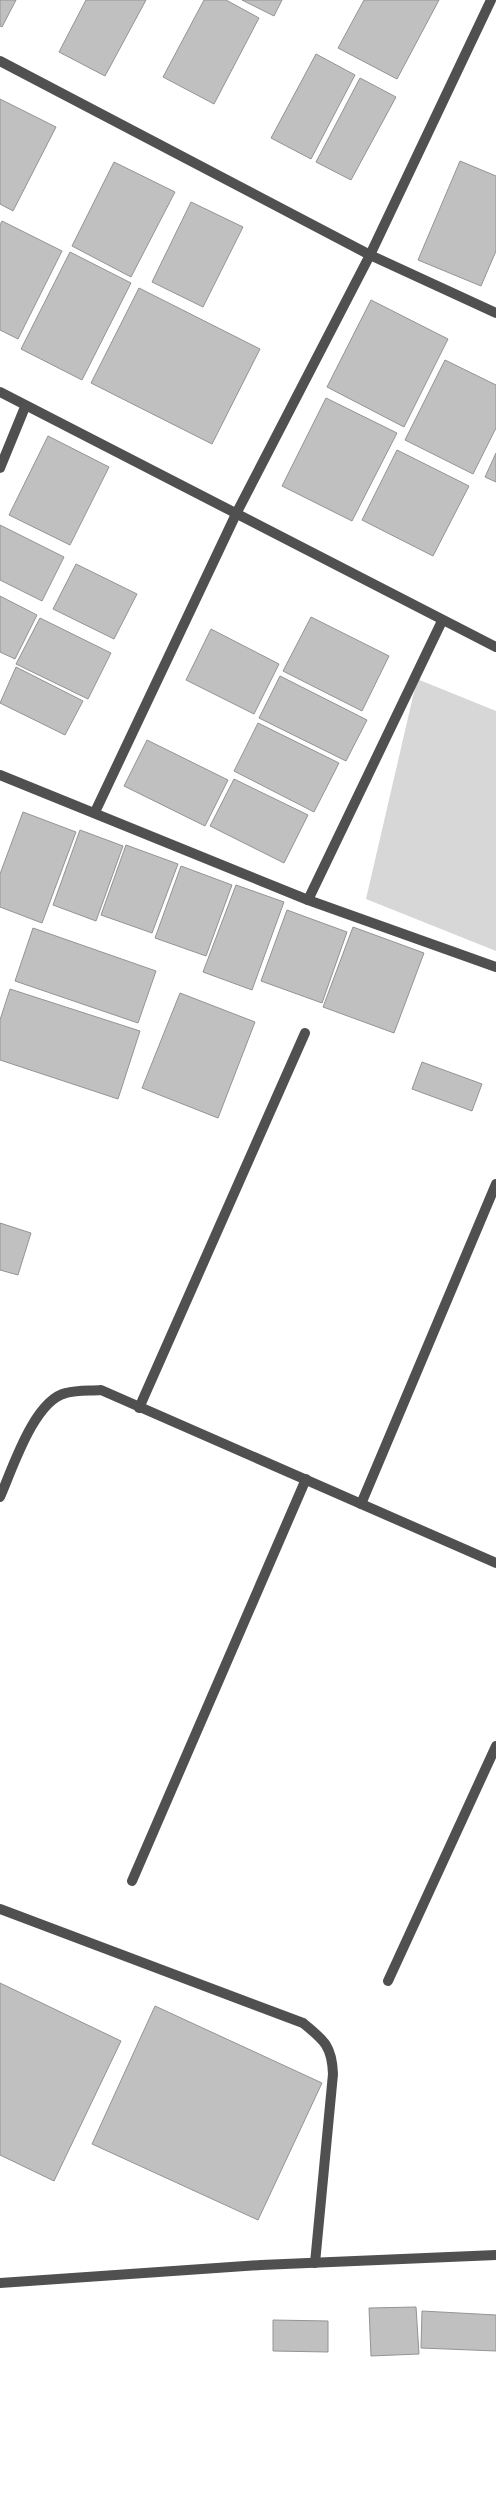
<svg xmlns="http://www.w3.org/2000/svg" width="496" height="2518" viewBox="0 0 496 2518" font-family="Signika,sans-serif">
	<rect width="100%" height="100%" fill="#fff"/>
	<path fill="#d7d7d7" d="M417,679L496,711V951L366,899Z"/>
	<g fill="#c0c0c0" stroke="#949494">
		<path d="M0,0H16L2,27L0,26Z"/>
		<path d="M86,0H146L105,76L59,52Z"/>
		<path d="M204,0H226L259,18L214,104L163,77Z"/>
		<path d="M242,0H282L274,16Z"/>
		<path d="M364,0H439L397,79L338,48Z"/>
		<path d="M316,54L355,75L311,159L271,138Z"/>
		<path d="M360,78L396,97L351,180L316,162Z"/>
		<path d="M0,99L56,127L13,211L0,204Z"/>
		<path d="M460,161L496,176V251L481,286L418,260Z"/>
		<path d="M114,162L175,192L131,277L72,246Z"/>
		<path d="M191,202L243,227L203,307L152,282Z"/>
		<path d="M2,221L62,251L18,339L0,330V225Z"/>
		<path d="M70,252L131,283L82,380L21,349Z"/>
		<path d="M139,288L260,349L212,444L91,383Z"/>
		<path d="M371,300L448,339L404,427L327,387Z"/>
		<path d="M445,360L496,385V428L473,474L405,440Z"/>
		<path d="M326,398L397,433L352,521L282,486Z"/>
		<path d="M48,436L109,467L70,545L9,515Z"/>
		<path d="M397,450L469,486L433,556L362,520Z"/>
		<path d="M496,453V482L485,477Z"/>
		<path d="M0,525L64,557L42,601L0,580Z"/>
		<path d="M76,564L137,594L114,639L53,609Z"/>
		<path d="M0,596L37,615L15,659L0,652Z"/>
		<path d="M311,617L389,656L362,711L283,671Z"/>
		<path d="M40,618L111,653L88,699L16,664Z"/>
		<path d="M211,629L279,664L254,714L186,680Z"/>
		<path d="M16,667L83,701L65,735L0,703Z"/>
		<path d="M280,676L367,720L346,761L259,718Z"/>
		<path d="M258,723L339,763L314,812L234,771Z"/>
		<path d="M147,740L228,780L205,826L124,786Z"/>
		<path d="M234,779L308,815L284,863L210,826Z"/>
		<path d="M23,812L76,832L42,923L0,907V874Z"/>
		<path d="M80,830L123,846L96,921L53,905Z"/>
		<path d="M126,845L178,864L152,933L101,915Z"/>
		<path d="M181,866L232,885L206,956L155,938Z"/>
		<path d="M236,885L284,902L252,990L203,972Z"/>
		<path d="M287,910L347,932L322,1003L261,981Z"/>
		<path d="M353,927L424,953L394,1033L323,1007Z"/>
		<path d="M33,928L156,971L138,1023L15,981Z"/>
		<path d="M10,989L140,1031L118,1099L0,1060V1020Z"/>
		<path d="M180,993L255,1022L218,1118L142,1088Z"/>
		<path d="M422,1062L482,1084L472,1111L412,1089Z"/>
		<path d="M0,1223L31,1233L18,1275L0,1270Z"/>
		<path d="M0,1983L121,2041L54,2181L0,2155Z"/>
		<path d="M155,2006L322,2083L258,2220L92,2144Z"/>
		<path d="M416,2307L419,2354L371,2356L369,2308Z"/>
		<path d="M422,2311L496,2315V2351L421,2348Z"/>
		<path d="M273,2320L328,2321V2352L273,2351Z"/>
	</g>
	<g fill="none" stroke-linecap="round" stroke-linejoin="round">
		<g stroke="#505050" stroke-width="10">
			<path d="M0,61L370,255L496,313"/>
			<path d="M0,392L496,647"/>
			<path d="M0,468L25,407"/>
			<path d="M0,775L308,900L496,967"/>
			<path d="M95,812L237,512L370,255L491,0"/>
			<path d="M308,900L442,621"/>
			<path d="M139,1408L305,1033"/>
			<path d="M0,1497C12,1470 34,1400 66,1393C77,1390 90,1391 101,1390L496,1563"/>
			<path d="M361,1504L496,1184"/>
			<path d="M132,1881L306,1479"/>
			<path d="M0,1909L303,2023C324,2040 332,2046 333,2074L315,2263"/>
			<path d="M388,1981L496,1746"/>
			<path d="M0,2283L261,2265L496,2255"/>
		</g>
	</g>
</svg>
